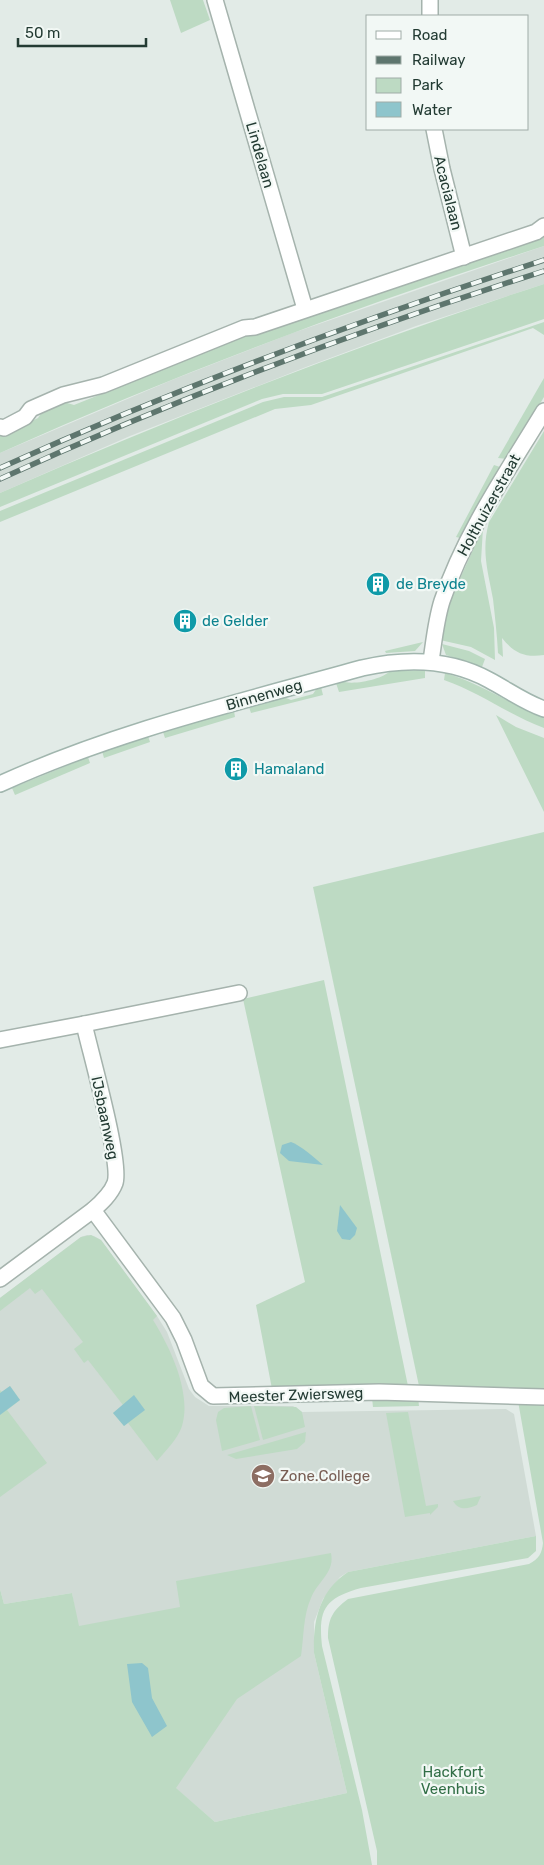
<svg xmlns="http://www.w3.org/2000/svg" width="544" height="1865" viewBox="0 0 544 1865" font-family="Rubik,sans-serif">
	<rect width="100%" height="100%" fill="#e2ebe7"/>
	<g fill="#d0dbd5">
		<path d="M544,246V284L416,326L306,367L130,436L0,493V453L172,380L290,334Z"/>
		<path d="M87,1235L94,1236L101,1240L157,1316L167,1332L189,1389L195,1397L209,1406H293L302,1412L506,1409L514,1414L536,1536L348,1572L340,1577L323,1599L314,1622V1653L347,1793L215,1822L124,1744L100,1758L72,1593L4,1604L0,1589V1298L81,1237Z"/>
	</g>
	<g fill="#bddac3">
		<path d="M170,0H203L210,20L181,33Z"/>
		<path d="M544,234V246C359,306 177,373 0,453V433L5,434L38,418L42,412L64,402L74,405L179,363V359L240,335H253Z"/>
		<path d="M544,284V319L322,394H283L262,399L0,507V493C178,415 359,344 544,284Z"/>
		<path d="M544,322V335L533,328L311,405L275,409L0,522V511L263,402L284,397H322Z"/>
		<path d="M544,378V397L507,459L498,458Z"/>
		<path d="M544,431V655C525,658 514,653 502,638L503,657L498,653C497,635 495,617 493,599C488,571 481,551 489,522Z"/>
		<path d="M494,465L500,467L501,470L460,538L456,537Z"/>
		<path d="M483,528L481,561L494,628L495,660L471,647L440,640L452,596Z"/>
		<path d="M423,642L415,651L386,653L385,651Z"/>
		<path d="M442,644L469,651L485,659L482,667L446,655Z"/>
		<path d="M425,670V678L339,692L336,683L342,681C352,686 383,679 390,671Z"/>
		<path d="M445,673C481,683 510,705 544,717V728C509,715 479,692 444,680Z"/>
		<path d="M321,687L323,695L251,713L249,707L284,697L291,700L313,694L317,688Z"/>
		<path d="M234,711L235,717L165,738L163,732Z"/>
		<path d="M496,715L516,727L544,738V812Z"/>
		<path d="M148,736L150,742L104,758L102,751Z"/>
		<path d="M88,757L90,763L15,795L12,788Z"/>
		<path d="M544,832V1391L419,1386L313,887Z"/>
		<path d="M324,980L408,1386L272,1389L256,1305L305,1282L243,999Z"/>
		<path d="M91,1235L101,1240L157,1316L153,1320C170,1347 192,1393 182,1426C178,1439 165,1451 157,1461L128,1423L124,1426L113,1413L123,1405L88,1360L84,1363L74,1349L83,1342L42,1289L35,1294L30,1288L0,1311V1298L81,1237Z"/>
		<path d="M10,1386L20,1400L7,1410L47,1463L0,1497V1390L2,1392Z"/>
		<path d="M418,1397L419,1406L373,1407L372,1398Z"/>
		<path d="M518,1401L544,1402V1865H377V1851L328,1638C328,1619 332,1611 348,1599L529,1564C539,1559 542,1553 543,1543Z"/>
		<path d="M251,1406L260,1440L222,1451L216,1420L218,1412L224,1408Z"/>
		<path d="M254,1406L296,1407L302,1412L305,1427L263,1440Z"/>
		<path d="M408,1412L426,1506L438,1504V1507L430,1515V1513L405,1517L386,1413Z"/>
		<path d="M306,1432L305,1442L297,1449L236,1459L227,1455Z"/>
		<path d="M481,1496L477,1505C468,1509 459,1511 453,1501Z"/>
		<path d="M536,1536V1551L528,1558L361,1588C325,1598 318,1609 322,1646L362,1810L372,1865H0V1589L4,1604L72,1593L79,1626L180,1607L176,1581L331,1553C335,1573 318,1581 311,1598C303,1616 304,1636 301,1656L237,1699L176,1788L215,1822L347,1793L314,1653C313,1621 319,1591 348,1572Z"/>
	</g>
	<g fill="#8ec5cc">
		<path d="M291,1142C300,1145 315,1158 323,1165L289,1161L280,1153L282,1145Z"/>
		<path d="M340,1205L357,1228L355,1235L350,1240L342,1239L337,1231Z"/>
		<path d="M10,1386L20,1400L0,1415V1393Z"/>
		<path d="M134,1395L145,1410L124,1426L113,1413Z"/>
		<path d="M142,1663L148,1668L152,1698L167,1726L152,1737L132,1702L127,1664Z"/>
	</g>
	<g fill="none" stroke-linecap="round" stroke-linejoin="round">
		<g stroke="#a5b3ad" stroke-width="18">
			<g id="street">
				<path d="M215,0L305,309"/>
				<path d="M430,16V0"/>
				<path d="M434,129L442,169L464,257"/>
				<path d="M0,427L4,428L25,417L31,409L63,395L103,385L244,328L255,327L536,232L544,226"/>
				<path d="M431,661C434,641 436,620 442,601C465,533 507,472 544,411"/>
				<path d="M0,1040L84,1024"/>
				<path d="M93,1210L173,1318L184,1340L201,1386L213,1396L379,1392L544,1397"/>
				<path d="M0,1279L93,1210C101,1203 111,1194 115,1183C122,1163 90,1051 84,1024L239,993"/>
			</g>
		</g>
		<g stroke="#a1b6ae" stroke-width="18">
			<path id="secondary" d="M0,784C116,731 240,702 362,668C406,658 449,658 489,680C508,690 524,702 544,709"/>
		</g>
		<use href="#street" stroke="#fff" stroke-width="15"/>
		<use href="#secondary" stroke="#fff" stroke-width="15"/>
		<g stroke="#5e766e" stroke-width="5.5">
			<g id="rail">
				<path d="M0,468C177,388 359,320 544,260"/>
				<path d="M0,479C177,398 359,330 544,271"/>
			</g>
		</g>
		<use href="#rail" stroke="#f2f8f5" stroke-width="4" stroke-dasharray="11" stroke-linecap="butt"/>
	</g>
	<defs>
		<g id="building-disc" transform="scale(1.25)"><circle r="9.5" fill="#0f9aa8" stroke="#f2f8f5"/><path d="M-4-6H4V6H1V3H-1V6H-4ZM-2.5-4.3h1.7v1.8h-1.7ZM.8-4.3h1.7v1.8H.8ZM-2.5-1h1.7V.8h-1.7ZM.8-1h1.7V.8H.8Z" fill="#fff"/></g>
		<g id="school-disc" transform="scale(1.25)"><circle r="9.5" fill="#8d6e63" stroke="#f2f8f5"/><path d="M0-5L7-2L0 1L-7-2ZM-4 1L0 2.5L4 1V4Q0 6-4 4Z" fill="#fff"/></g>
	</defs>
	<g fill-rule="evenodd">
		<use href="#building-disc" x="378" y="584"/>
		<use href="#building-disc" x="185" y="621"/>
		<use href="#building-disc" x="236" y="769"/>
		<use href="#school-disc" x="263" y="1476"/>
	</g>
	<g text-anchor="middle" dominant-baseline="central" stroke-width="4.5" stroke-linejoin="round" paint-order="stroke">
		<g font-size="15" fill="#233b33" stroke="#f2f8f5">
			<text transform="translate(260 155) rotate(74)">Lindelaan</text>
			<text transform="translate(448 193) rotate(76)">Acacialaan</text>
			<text transform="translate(489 505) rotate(-61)">Holthuizerstraat</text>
			<text transform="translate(264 695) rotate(-16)">Binnenweg</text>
			<text transform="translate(105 1118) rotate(78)">IJsbaanweg</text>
			<text transform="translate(296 1395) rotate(-2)">Meester Zwiersweg</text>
		</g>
		<g font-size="15" fill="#0d838f" stroke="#f2f8f5" text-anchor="start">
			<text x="396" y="584">de Breyde</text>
			<text x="202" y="621">de Gelder</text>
			<text x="254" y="769">Hamaland</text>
		</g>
		<g font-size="15" fill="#785e54" stroke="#f2f8f5" text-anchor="start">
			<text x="280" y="1476">Zone.College</text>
		</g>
		<g font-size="15" fill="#316e46" stroke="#f2f8f5">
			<text x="453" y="1772">Hackfort<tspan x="453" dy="17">Veenhuis</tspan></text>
		</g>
	</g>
	<rect x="366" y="15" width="162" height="115" fill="#f2f8f5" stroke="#9faca7"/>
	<rect x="376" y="31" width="25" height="8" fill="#ffffff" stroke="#9faca7"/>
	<text x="412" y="40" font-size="15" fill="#233b33">Road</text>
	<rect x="376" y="56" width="25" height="8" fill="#5e766e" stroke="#9faca7"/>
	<text x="412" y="65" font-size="15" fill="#233b33">Railway</text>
	<rect x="376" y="78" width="25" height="15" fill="#bddac3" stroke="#9faca7"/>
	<text x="412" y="90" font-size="15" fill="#233b33">Park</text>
	<rect x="376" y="102" width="25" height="15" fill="#8ec5cc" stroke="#9faca7"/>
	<text x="412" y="115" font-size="15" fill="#233b33">Water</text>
	<path d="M18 38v8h128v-8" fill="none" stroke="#233b33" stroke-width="2.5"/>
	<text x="25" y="38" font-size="15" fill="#233b33" stroke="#f2f8f5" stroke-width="4" paint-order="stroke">50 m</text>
</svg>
